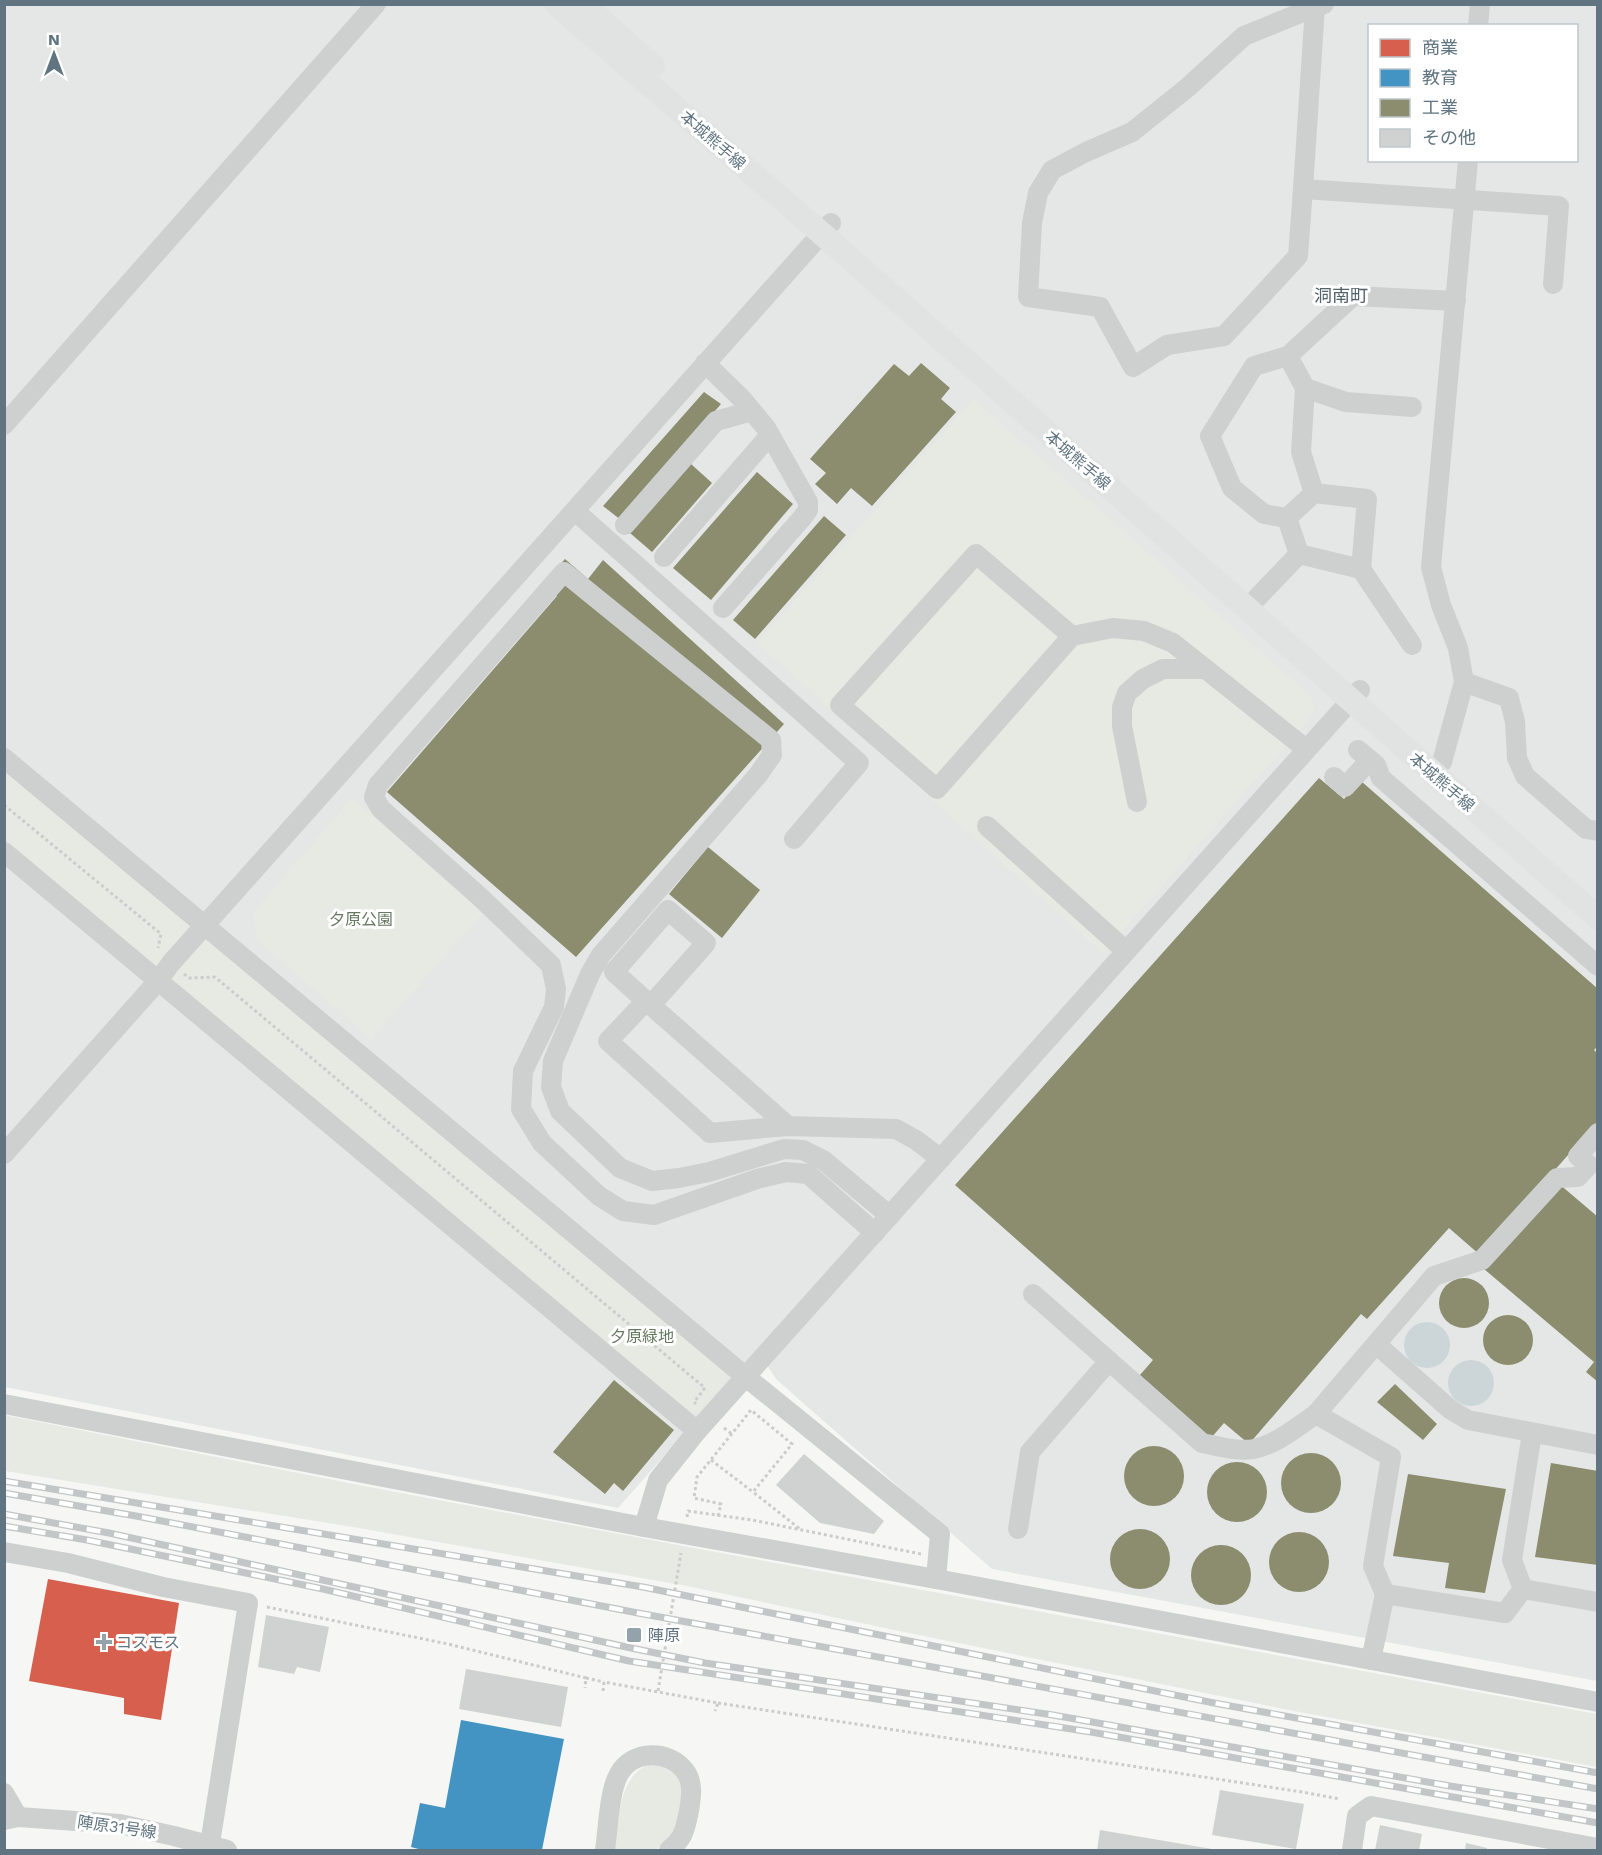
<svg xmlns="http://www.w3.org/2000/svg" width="1602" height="1855" viewBox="0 0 1602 1855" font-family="'Work Sans','Noto Sans JP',sans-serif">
	<rect width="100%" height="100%" fill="#f6f6f5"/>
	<path fill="#e5e7e6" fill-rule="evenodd" d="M4,5H1597V1681L992,1569L777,1380L757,1351L618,1508L5,1387ZM1370,26H1576V160H1370Z"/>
	<g fill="#e6eae3">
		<path d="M973,399L1311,696L1315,712L1103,953L757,643Z"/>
		<path d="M4,768L723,1367L727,1375L726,1381L699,1413H691L5,839Z"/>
		<path d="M352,798L483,913L371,1039L257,940L253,913Z"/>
		<path d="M4,1415L359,1485L694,1548L1597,1714V1767L1294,1711L899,1631L687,1586L353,1527L5,1471Z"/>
		<path d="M648,1765C669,1764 672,1769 685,1784L676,1835L655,1850H614C619,1822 618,1777 648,1765Z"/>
	</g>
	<g fill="#ccd6d8">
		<circle cx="1427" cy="1345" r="23"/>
		<circle cx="1471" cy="1383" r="23"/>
	</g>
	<path fill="#d6604d" d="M48,1579L179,1603L161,1720L124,1714V1698L29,1681Z"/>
	<path fill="#4393c3" d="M461,1720L564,1739L542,1850H422L411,1847L420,1803L445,1808Z"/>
	<g fill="#8c8c6e">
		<path d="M921,363L950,388L941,399L956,412L872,506L851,488L837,504L815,484L826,473L810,459L894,364L909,376Z"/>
		<path d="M704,392L721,404L621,520L603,506Z"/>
		<path d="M691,464L712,483L652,552L630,533Z"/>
		<path d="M757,472L793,504L711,600L673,568Z"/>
		<path d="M824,516L846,535L755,639L733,620Z"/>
		<path d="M565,559L588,579L603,560L784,724L576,957L387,792L557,596L543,583Z"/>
		<path d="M1319,778L1344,799L1361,781L1598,989V1046L1594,1050L1598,1054V1121L1480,1255L1449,1228L1367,1319L1361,1314L1249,1444L1224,1423L1211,1438L1140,1375L1153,1360L955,1185Z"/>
		<path d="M708,847L760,890L722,938L669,894Z"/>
		<path d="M1558,1183L1598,1217V1382L1586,1372L1594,1362L1484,1269Z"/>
		<circle cx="1464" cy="1303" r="25"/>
		<circle cx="1508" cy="1340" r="25"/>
		<path d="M614,1380L674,1430L623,1491L614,1483L605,1494L553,1452Z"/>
		<path d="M1395,1384L1437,1424L1423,1440L1377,1402Z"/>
		<circle cx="1154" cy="1476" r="30"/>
		<circle cx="1311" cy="1483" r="30"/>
		<circle cx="1237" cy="1492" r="30"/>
		<path d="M1551,1463L1598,1471V1565L1535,1557Z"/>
		<path d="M1408,1474L1506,1489L1485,1593L1445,1588L1449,1563L1393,1556Z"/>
		<circle cx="1140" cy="1559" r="30"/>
		<circle cx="1299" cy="1562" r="30"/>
		<circle cx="1221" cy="1575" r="30"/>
	</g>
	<g fill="#d0d1d1">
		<path d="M804,1454L884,1521L874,1534L820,1523L776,1485Z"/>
		<path d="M266,1615L329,1627L320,1672L297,1667L294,1674L258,1667Z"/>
		<path d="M466,1669L568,1687L561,1727L459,1709Z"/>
		<path d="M1220,1790L1304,1804L1296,1849L1212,1835Z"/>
		<path d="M1380,1825L1422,1834L1419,1850H1375Z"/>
		<path d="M1100,1830L1212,1849V1850H1097Z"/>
		<path d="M1466,1843L1487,1848V1850H1465Z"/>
	</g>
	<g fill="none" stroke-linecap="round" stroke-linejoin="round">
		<g stroke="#cccccd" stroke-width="3" stroke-dasharray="3 3" stroke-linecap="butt">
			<path d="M4,805L161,934L158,948"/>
			<path d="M184,974L189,978L215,977L705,1388L694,1402L696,1404"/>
			<path d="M724,1428L732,1434"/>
			<path d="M711,1460L753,1492"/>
			<path d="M718,1516L721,1504L694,1498L697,1477L751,1410L792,1444L753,1492L800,1529"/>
			<path d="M687,1517L688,1511L752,1520L921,1554"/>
			<path d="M267,1607L448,1644L586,1678L585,1688"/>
			<path d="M586,1678L604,1682"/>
			<path d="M603,1691L604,1682L718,1703L715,1711"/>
			<path d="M658,1691L681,1553"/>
			<path d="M718,1703L1302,1792L1340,1799"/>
		</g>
		<g stroke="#ced0d0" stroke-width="20">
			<path d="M1324,4L1315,7L1303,189L1559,206L1553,284"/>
			<path d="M1478,26L1480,4"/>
			<path d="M1303,189L1298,256L1224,336L1167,345L1133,367L1100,307L1028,297L1032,223L1038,193L1052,170L1086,152L1132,132L1187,88L1244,36L1315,7"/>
			<path d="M705,363L742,399L766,428L808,502V510L802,518L723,608"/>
			<path d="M1305,388L1346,402L1412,407"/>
			<path d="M4,425L376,4"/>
			<path d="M1314,493L1301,452L1305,388L1288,356L1353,296L1456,301"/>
			<path d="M575,511L859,763L794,839"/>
			<path d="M1287,518L1264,514L1232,488L1210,436L1254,366L1288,356"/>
			<path d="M625,525L716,421L752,411"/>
			<path d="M664,557L770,435"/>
			<path d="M1361,569L1412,645"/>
			<path d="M1257,598L1299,554L1361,569L1367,499L1314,493L1287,518L1299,554"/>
			<path d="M1072,636L976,554L840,705L937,789L1072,636L1113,628L1144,631L1173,643L1306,749"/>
			<path d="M1464,682L1509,698L1515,722L1517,758L1525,776L1586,829L1598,831"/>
			<path d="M1358,750L1376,765L1381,778L1598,966"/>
			<path d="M4,758L746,1377L940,1534L936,1579"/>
			<path d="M1442,762L1464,682L1458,648L1441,605L1431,567L1468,160"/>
			<path d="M1334,777L1345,787L1370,760"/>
			<path d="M1137,802L1122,726V707L1127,693L1143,679L1163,669H1205"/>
			<path d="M987,826L1126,951"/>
			<path d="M4,852L697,1431"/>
			<path d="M646,1001L614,972L668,910L706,943L651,1005"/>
			<path d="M788,1126L646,1001L608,1041L710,1133L788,1126L896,1129L916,1140L941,1159"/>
			<path d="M4,1154L158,981L171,963L831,223"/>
			<path d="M875,1233L808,1174L786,1172L757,1179L654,1215L623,1211L599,1196L542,1143L521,1109L523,1071L554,1007L556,989L551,965L479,896L381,809L374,797L378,785L564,572L771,740L772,755L758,775L601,955L590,974L553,1061L551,1087L560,1111L620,1168L652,1181L679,1178L709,1172L784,1149L803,1150L823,1160L890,1216"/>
			<path d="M1033,1294L1202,1443C1218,1446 1237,1452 1254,1449C1277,1444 1297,1427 1316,1414L1391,1457L1373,1566L1385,1594L1371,1660"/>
			<path d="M1376,1344L1451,1410L1468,1420L1598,1445"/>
			<path d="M4,1404L644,1527L936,1579L1598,1702"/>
			<path d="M1316,1414L1434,1276L1482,1260L1557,1178L1578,1177L1589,1165L1578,1156L1598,1133"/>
			<path d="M644,1527L658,1480L697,1431L1360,690"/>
			<path d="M1018,1529L1030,1452L1109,1361"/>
			<path d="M4,1552L68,1563L163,1587L248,1603L209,1850"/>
			<path d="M1523,1589L1512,1560L1532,1433"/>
			<path d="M1385,1594L1505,1613L1523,1589L1598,1602"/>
			<path d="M4,1793L18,1817"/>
			<path d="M4,1820L18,1817L120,1824L174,1836L227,1850"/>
			<path d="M605,1850C608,1830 609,1791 619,1774C632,1750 669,1749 685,1771C694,1783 691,1798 689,1811C685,1830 684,1838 669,1850"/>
			<path d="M1352,1850L1357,1816L1371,1806L1598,1848"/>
		</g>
		<g stroke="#e1e2e2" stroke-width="24">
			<path d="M556,4L821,233L1598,918"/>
			<path d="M583,4L653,66"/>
		</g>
		<g stroke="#c3c6c6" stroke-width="7">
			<g id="rail">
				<path d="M4,1481L643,1587L1214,1703L1598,1773"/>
				<path d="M4,1493L136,1516L638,1613L1598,1789"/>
				<path d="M4,1514L109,1533L631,1648L705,1663L1053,1715L1450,1786L1598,1809"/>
				<path d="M4,1526L87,1540L323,1589L629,1661L1091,1732L1598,1823"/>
			</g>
		</g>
		<use href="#rail" stroke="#fff" stroke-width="4.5" stroke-dasharray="14" stroke-linecap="butt"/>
	</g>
	<g fill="#94a2aa" stroke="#fff" stroke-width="2">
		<rect x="626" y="1627" width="16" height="16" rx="3"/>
		<path d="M101 1633h6v6h6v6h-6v6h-6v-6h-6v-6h6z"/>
	</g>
	<g text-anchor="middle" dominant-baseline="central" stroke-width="6" stroke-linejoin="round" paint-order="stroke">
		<g font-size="16" fill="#607581" stroke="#fff">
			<text transform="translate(713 140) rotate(41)">本城熊手線</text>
			<text transform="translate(1078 460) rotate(41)">本城熊手線</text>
			<text transform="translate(1442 782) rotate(41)">本城熊手線</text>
			<text transform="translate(117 1827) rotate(8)">陣原31号線</text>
		</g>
		<g font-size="16" fill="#667960" stroke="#fff">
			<text x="361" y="919">夕原公園</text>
			<text x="642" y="1336">夕原緑地</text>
		</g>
		<g font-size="16" fill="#607581" stroke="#fff" text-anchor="start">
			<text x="648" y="1635">陣原</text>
			<text x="116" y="1642">コスモス</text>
		</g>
		<g font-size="18" fill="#53626b" stroke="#fff">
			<text x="1341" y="295">洞南町</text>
		</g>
	</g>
	<rect width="1602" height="1855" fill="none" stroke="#607581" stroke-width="12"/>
	<rect x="1368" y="24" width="210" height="138" fill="#ffffff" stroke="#bfc8cd" stroke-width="1.5"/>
	<rect x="1380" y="39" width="30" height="18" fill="#d6604d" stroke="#bfc8cd" stroke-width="1.5"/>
	<text x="1422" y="54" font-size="18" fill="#607581">商業</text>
	<rect x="1380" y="69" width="30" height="18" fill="#4393c3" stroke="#bfc8cd" stroke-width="1.5"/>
	<text x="1422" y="84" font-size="18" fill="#607581">教育</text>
	<rect x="1380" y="99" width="30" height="18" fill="#8c8c6e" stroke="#bfc8cd" stroke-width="1.5"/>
	<text x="1422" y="114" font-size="18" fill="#607581">工業</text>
	<rect x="1380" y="129" width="30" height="18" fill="#d0d1d1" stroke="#bfc8cd" stroke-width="1.5"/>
	<text x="1422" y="144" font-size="18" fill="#607581">その他</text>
	<g transform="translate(54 54)" stroke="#ffffff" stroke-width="4.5" paint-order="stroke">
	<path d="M0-4.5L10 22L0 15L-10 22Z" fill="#607581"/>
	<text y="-9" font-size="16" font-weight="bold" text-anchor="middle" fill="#607581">N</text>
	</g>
</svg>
